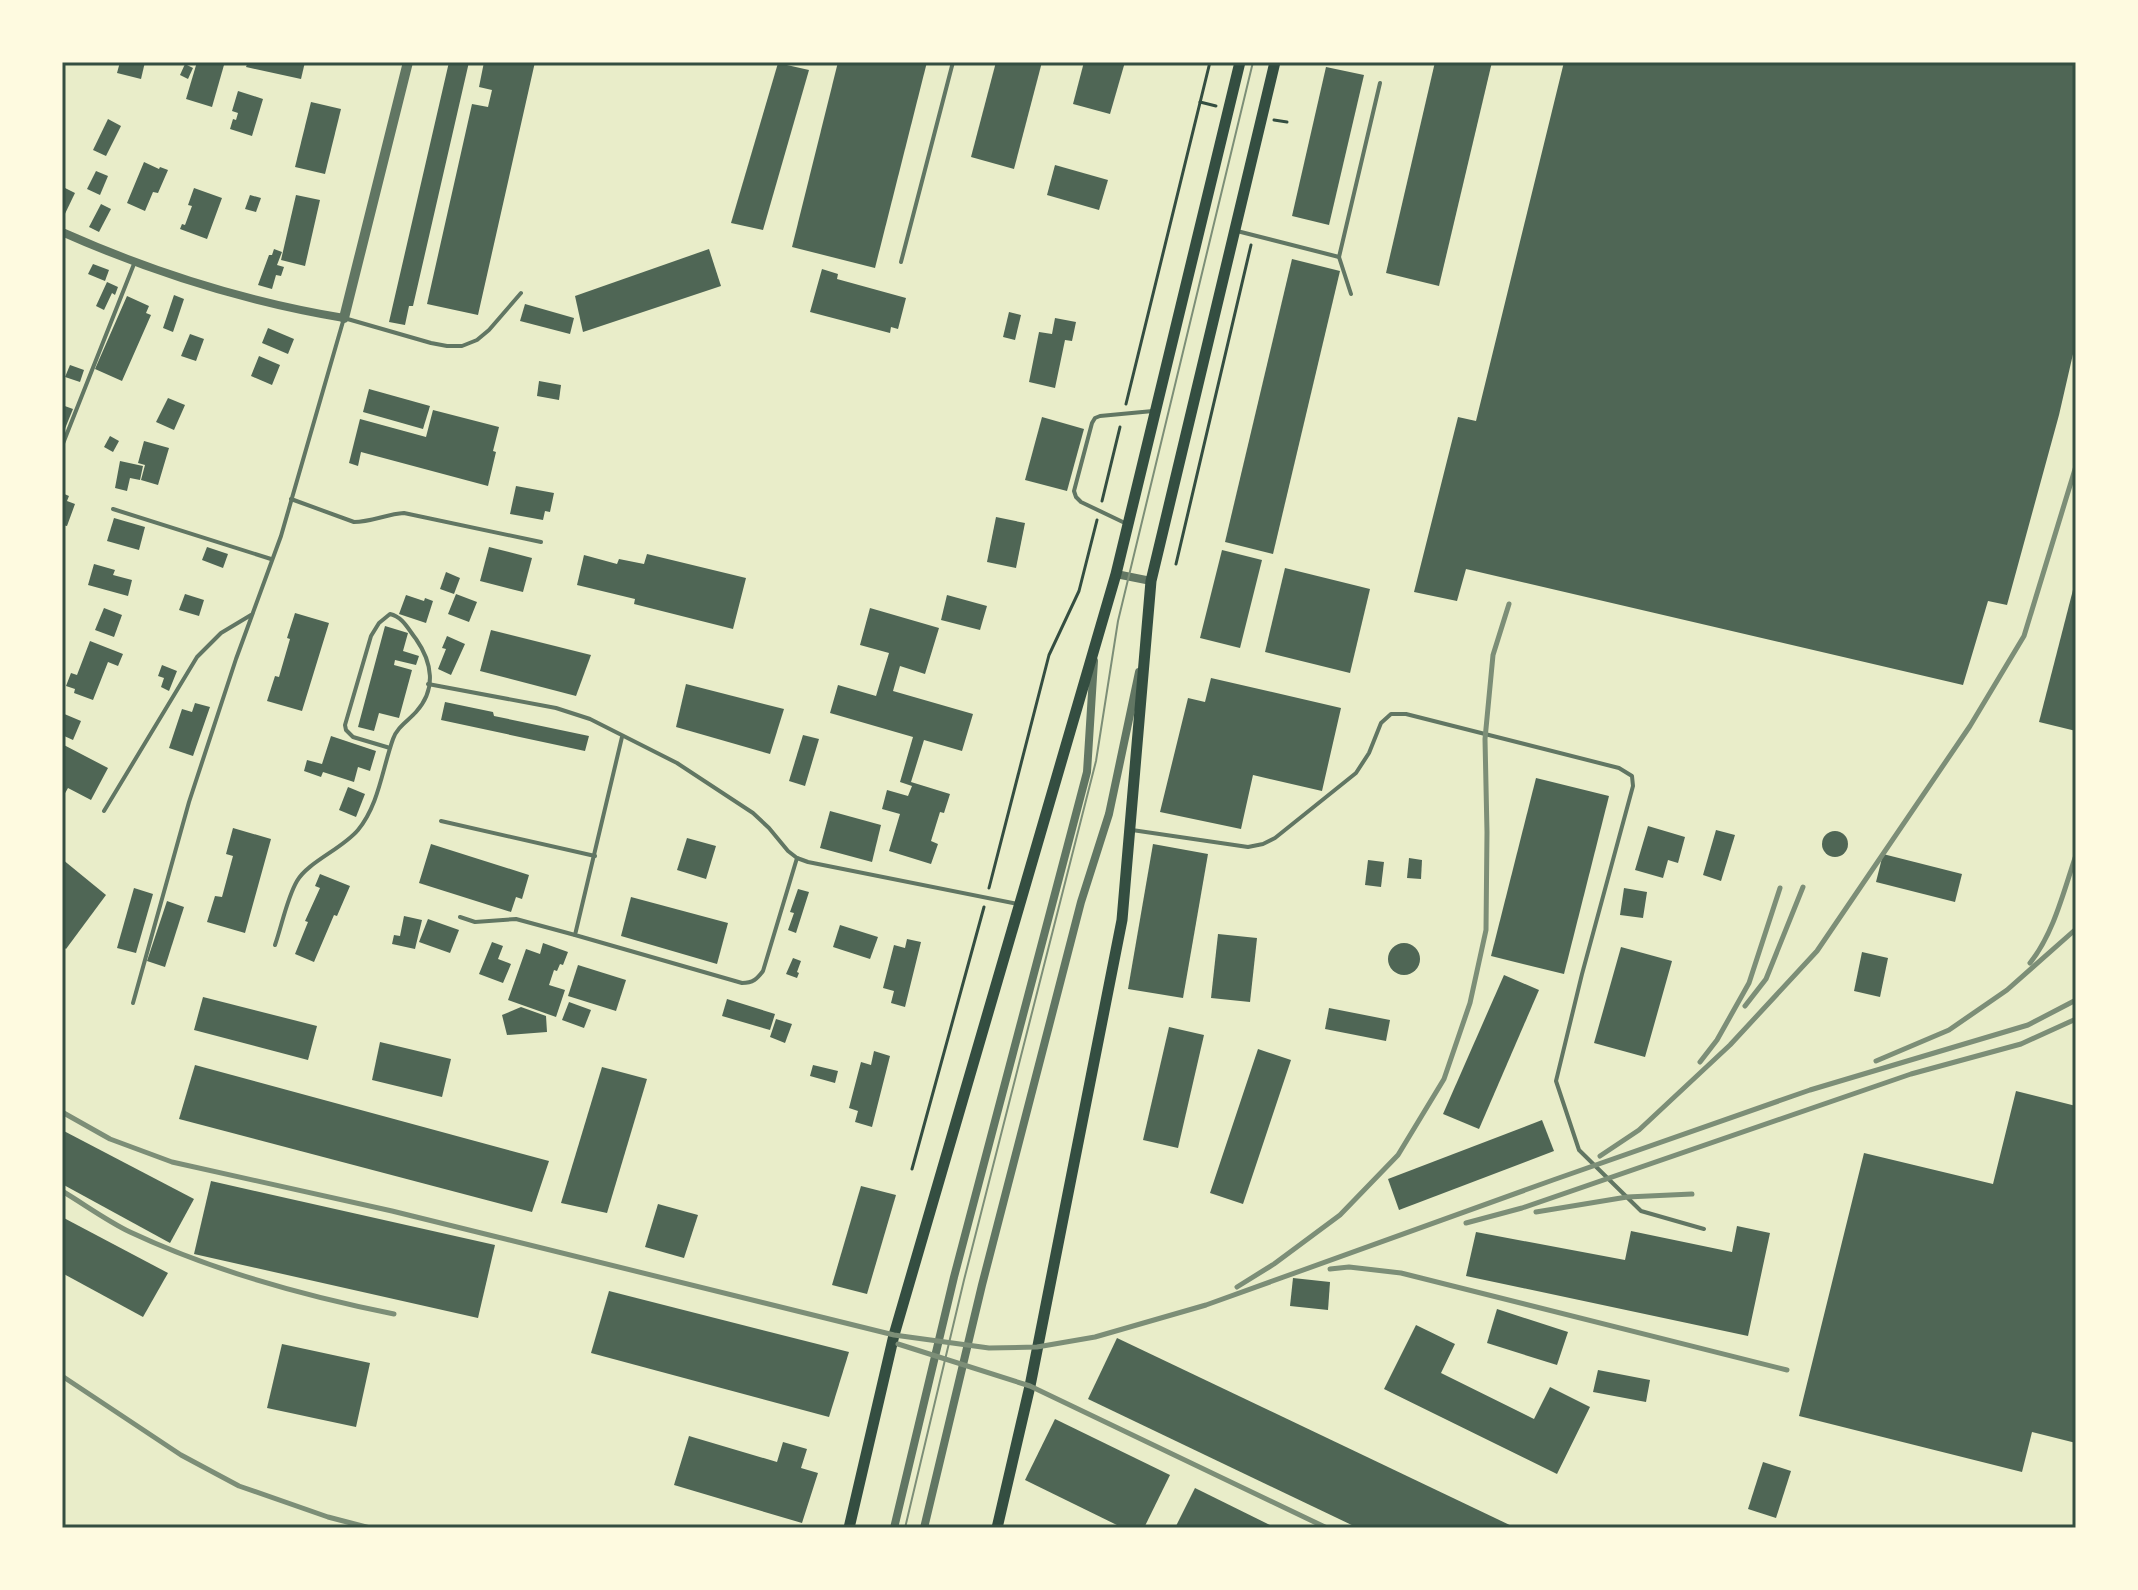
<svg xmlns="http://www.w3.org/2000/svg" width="2138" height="1590" viewBox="0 0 2138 1590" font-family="'Exo 2',sans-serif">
	<rect width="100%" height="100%" fill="#e9edc9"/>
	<g fill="#4f6655">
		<path d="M120,62H145L141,79L117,73Z"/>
		<path d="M197,62H213L224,65L212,107L186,99Z"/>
		<path d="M248,62H305L301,79L246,67Z"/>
		<path d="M449,62H469L413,306H409L405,325L389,322Z"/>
		<path d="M484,62H535L478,315L427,304L472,104L488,107L492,90L479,87Z"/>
		<path d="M838,62H927L875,268L792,247Z"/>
		<path d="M996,62H1042L1014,169L971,157Z"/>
		<path d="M1084,62H1125L1110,114L1073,104Z"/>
		<path d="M1435,62H1492L1439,286L1386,273Z"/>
		<path d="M1564,62H2076V341L2059,415L2007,605L1988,601L1963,685L1466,569L1457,601L1414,592L1458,417L1476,421Z"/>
		<path d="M778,63L809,70L763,230L731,223Z"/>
		<path d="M185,64L193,68L188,79L180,75Z"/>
		<path d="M1326,67L1364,75L1329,225L1292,216Z"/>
		<path d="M238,91L263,99L252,136L230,129L233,119L236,120L238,113L232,111Z"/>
		<path d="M311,102L341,109L325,174L295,167Z"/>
		<path d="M108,119L121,126L106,156L93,150Z"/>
		<path d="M144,162L159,169L160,167L168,170L158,193L153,192L145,211L127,203Z"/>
		<path d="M1055,165L1108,180L1099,210L1047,195Z"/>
		<path d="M96,171L108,176L100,195L87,189Z"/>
		<path d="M63,187L75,193L62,220V189Z"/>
		<path d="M194,188L222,198L207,239L180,229L182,224L185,225L192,206L188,205Z"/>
		<path d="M250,195L261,198L256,212L245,209Z"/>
		<path d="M296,195L320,200L305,266L281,260Z"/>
		<path d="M101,204L111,209L99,232L89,227Z"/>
		<path d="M274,249L282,252L277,265L284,267L281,276L276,275L272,289L258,285L269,255H272Z"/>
		<path d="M709,249L721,286L583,332L575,296Z"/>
		<path d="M1292,259L1340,271L1273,554L1225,542Z"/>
		<path d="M93,264L109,270L105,281L88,274Z"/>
		<path d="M822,269L838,274L837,279L906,298L898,329L891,327L890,333L810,312Z"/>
		<path d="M107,282L118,287L115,295L112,293L104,310L96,306Z"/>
		<path d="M174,295L184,299L173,332L163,328Z"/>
		<path d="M127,296L149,306L146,313L151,315L122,381L95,369Z"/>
		<path d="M525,304L574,318L570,334L520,321Z"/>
		<path d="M1009,312L1021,315L1015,340L1003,337Z"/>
		<path d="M1055,318L1076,322L1072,341L1065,340L1055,388L1029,382L1039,332L1052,334Z"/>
		<path d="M268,328L294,339L288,354L262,343Z"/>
		<path d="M190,334L204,339L196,361L181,356Z"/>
		<path d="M259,356L280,365L272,385L251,376Z"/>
		<path d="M70,365L84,370L80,382L65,377Z"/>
		<path d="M539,381L561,385L559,400L537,396Z"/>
		<path d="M369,389L430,406L423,429L363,412Z"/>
		<path d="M168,398L185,405L174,430L156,422Z"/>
		<path d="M62,405L73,409L62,436Z"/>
		<path d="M433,410L499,427L493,451L496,452L488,486L361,452L358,466L349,463L360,419L426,437Z"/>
		<path d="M1042,417L1084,429L1067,491L1025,480Z"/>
		<path d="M110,436L119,441L113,452L104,447Z"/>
		<path d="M144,441L169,448L158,485L141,480L145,465L138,463Z"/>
		<path d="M120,461L143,466L140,480L130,478L127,491L115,488Z"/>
		<path d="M516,486L554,493L550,512L545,511L543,520L510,514Z"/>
		<path d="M62,493L69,496L67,501L75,504L67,526L62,525Z"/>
		<path d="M996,517L1025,523L1016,568L987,562Z"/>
		<path d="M114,518L145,527L139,550L107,541Z"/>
		<path d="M207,547L228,554L223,568L202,560Z"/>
		<path d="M489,547L532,558L523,592L480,581Z"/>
		<path d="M1222,550L1262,560L1240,648L1200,638Z"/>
		<path d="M647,554L746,578L733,629L634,604L635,599L577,585L584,555L617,564L619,559L644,564Z"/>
		<path d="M94,564L115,570L113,575L132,580L128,596L88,585Z"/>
		<path d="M1285,568L1370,589L1350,673L1265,652Z"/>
		<path d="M446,572L460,578L454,594L440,589Z"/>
		<path d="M2075,582H2076V731L2039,722Z"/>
		<path d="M185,594L204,600L199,616L179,610Z"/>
		<path d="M456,594L477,602L469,622L448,614Z"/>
		<path d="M406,595L424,601L425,598L433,601L426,623L399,614Z"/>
		<path d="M947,595L987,606L980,630L941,620Z"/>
		<path d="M104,608L122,615L114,637L95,630Z"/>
		<path d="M870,608L939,628L925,674L900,666L893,691L973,714L962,751L924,740L911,782L950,794L944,813L940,812L931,841L938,844L931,864L889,851L900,814L882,809L887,790L908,796L912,786L900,782L913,737L830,713L838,685L876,696L889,653L860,645Z"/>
		<path d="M295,613L329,623L302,711L267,701L275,676L279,677L290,639L287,638Z"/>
		<path d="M385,626L408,633L403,651L419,656L416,665L395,660L394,665L412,670L399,718L379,713L374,731L358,727Z"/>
		<path d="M491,630L591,655L576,696L480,671Z"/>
		<path d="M447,636L465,644L451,675L438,669L446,649L442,648Z"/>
		<path d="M90,641L123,654L118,666L108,662L93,700L74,693L75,689L66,686L71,673L77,675Z"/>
		<path d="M162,665L177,671L169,691L161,687L164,678L158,676Z"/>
		<path d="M1211,678L1341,708L1322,791L1253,775L1241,829L1160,812L1188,698L1205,702Z"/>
		<path d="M686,684L784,709L770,754L676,727Z"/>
		<path d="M445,702L493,712L494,716L589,736L585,751L441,720Z"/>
		<path d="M195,703L210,707L193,756L169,748L182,709L192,712Z"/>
		<path d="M62,713L81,721L73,740L62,735Z"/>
		<path d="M803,735L819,739L805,786L789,781Z"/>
		<path d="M331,736L376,751L370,771L358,767L354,782L323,772L321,777L304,771L307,760L322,764Z"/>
		<path d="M62,744L108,768L91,800L68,788L64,795L62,794Z"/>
		<path d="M1536,778L1609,796L1564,974L1491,956Z"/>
		<path d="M348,787L365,794L356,817L339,810Z"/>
		<path d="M830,811L881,825L872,862L820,848Z"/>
		<path d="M1648,826L1685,837L1678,863L1668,860L1663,878L1635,870Z"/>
		<path d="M233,828L271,839L245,933L207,922L215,896L222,897L233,856L226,854Z"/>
		<path d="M1716,830L1735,835L1721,881L1703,875Z"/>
		<circle cx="1835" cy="844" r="13"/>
		<path d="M687,838L716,846L706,879L677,870Z"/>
		<path d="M431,844L529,875L522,899L516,897L511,912L419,883Z"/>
		<path d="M1153,844L1208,854L1183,998L1128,989Z"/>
		<path d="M1883,854L1962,874L1955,902L1876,882Z"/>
		<path d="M1409,858L1422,860L1421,879L1407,878Z"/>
		<path d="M62,859L106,895L66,949L62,946Z"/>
		<path d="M1368,860L1384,862L1381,887L1365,885Z"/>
		<path d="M320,874L350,886L337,916L334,915L314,962L295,954L308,922L305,921L320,888L315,886Z"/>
		<path d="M134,888L153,894L136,953L117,948Z"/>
		<path d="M1624,888L1647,892L1643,918L1620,915Z"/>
		<path d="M798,889L809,892L796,933L788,930L794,913L790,912Z"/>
		<path d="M631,897L728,923L717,964L621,936Z"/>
		<path d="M167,901L184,907L165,967L147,961Z"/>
		<path d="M404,916L422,920L415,949L392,944L394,935L400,936Z"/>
		<path d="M428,919L459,930L450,953L419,942Z"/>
		<path d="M840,925L878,937L870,959L833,947Z"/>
		<path d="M1218,934L1257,938L1250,1002L1211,998Z"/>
		<path d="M907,939L921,942L905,1007L891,1003L894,991L883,988L894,945L905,948Z"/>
		<path d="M492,942L503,946L498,959L511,964L503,983L479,974Z"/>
		<path d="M543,943L568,952L563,965L560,964L557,971L554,970L549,985L565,990L556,1017L508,1000L526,949L540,954Z"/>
		<circle cx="1404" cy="959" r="16"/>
		<path d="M1621,947L1672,961L1645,1057L1594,1043Z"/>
		<path d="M1862,952L1888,958L1880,997L1854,991Z"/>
		<path d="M793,958L801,961L797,972L799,973L797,978L786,974Z"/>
		<path d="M578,965L626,980L616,1011L568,996Z"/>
		<path d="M1504,975L1539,990L1479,1129L1443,1114Z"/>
		<path d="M203,997L317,1026L308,1060L194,1030Z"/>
		<path d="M727,999L775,1014L770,1030L722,1016Z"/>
		<path d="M569,1002L591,1010L584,1028L562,1020Z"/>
		<path d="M521,1007L546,1016L547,1032L507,1035L502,1015Z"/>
		<path d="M1329,1008L1390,1020L1386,1041L1325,1029Z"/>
		<path d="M776,1019L792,1024L785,1043L770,1037Z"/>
		<path d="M1169,1027L1204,1035L1178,1148L1143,1140Z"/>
		<path d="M380,1042L451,1059L442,1097L372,1080Z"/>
		<path d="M1258,1049L1291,1060L1243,1204L1210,1193Z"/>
		<path d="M874,1051L890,1056L872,1127L855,1122L858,1111L849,1108L861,1062L871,1065Z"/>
		<path d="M195,1065L549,1161L532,1212L179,1119Z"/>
		<path d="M813,1065L838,1071L835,1083L810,1076Z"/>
		<path d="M602,1067L647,1079L607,1213L561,1203Z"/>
		<path d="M2016,1091L2076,1106V1443L2032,1432L2022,1472L1799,1416L1864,1153L1993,1184Z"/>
		<path d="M1542,1120L1554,1151L1399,1210L1388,1179Z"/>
		<path d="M62,1130L194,1199L170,1243L62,1184Z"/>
		<path d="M211,1181L495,1245L478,1318L194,1254Z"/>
		<path d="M861,1186L896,1195L867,1294L832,1285Z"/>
		<path d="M658,1204L698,1215L684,1258L645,1247Z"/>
		<path d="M62,1217L168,1273L143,1317L62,1273Z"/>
		<path d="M1737,1226L1770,1233L1748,1336L1466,1276L1476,1232L1625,1260L1631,1231L1732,1252Z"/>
		<path d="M1293,1278L1330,1282L1328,1310L1290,1306Z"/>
		<path d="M609,1291L849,1352L829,1417L591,1353Z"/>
		<path d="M1497,1309L1568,1332L1557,1365L1487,1343Z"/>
		<path d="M1416,1325L1455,1344L1441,1373L1534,1419L1550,1387L1590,1407L1557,1474L1384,1389Z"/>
		<path d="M1117,1338L1516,1528H1358L1088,1399Z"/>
		<path d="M282,1344L370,1363L356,1427L267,1408Z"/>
		<path d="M1598,1370L1650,1380L1646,1402L1593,1392Z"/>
		<path d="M1055,1419L1170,1475L1144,1528H1123L1025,1480Z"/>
		<path d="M689,1436L777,1462L783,1442L807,1449L801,1468L818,1473L802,1523L674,1485Z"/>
		<path d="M1763,1462L1791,1471L1776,1518L1748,1509Z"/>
		<path d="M1195,1488L1276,1528H1175Z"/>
	</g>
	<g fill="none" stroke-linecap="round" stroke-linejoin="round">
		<g stroke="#344e41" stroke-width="3">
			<path d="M1200,102L1216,106"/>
			<path d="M1274,120L1287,122"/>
			<path d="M1126,404L1210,62"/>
			<path d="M1102,501L1120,427"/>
			<path d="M1176,564L1251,245"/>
			<path d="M989,888L1049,655L1079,591L1097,520"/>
			<path d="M912,1169L984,907"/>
		</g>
		<g stroke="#617663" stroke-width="4">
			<path d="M1237,231L1339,257L1351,294"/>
			<path d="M1339,257L1380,83"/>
			<path d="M901,262L953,62"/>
			<path d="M62,446L134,264"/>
			<path d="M291,499L354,522C371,522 387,514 404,513L541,542"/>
			<path d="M113,509L271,559"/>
			<path d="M1127,524L1081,502L1076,497L1074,491L1092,423L1095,418L1100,416L1153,411"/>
			<path d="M428,684L556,708L590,719L677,763L753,813L769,828L788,851L797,858L808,862L1018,904"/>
			<path d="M622,737L575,935L742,983C753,983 757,979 763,971L797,858"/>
			<path d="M104,811L197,657L221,633L251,615"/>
			<path d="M441,821L595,856"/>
			<path d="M1132,830L1248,847L1263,844L1275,838L1356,773L1369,753L1381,723L1391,714H1406L1619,768L1632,776L1633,786L1582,974L1556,1081L1579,1150L1641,1211L1704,1229"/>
			<path d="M460,917L475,922L516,919L575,935"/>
			<path d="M275,945C282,925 287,898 297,881C308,862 342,849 358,830C379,804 382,770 393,739C397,727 408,721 416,712C437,689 432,662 416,639C408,629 403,617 390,614L379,623L371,636L345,725L346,730L353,737L390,748"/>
			<path d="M133,1003L189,802L236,659L281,536L344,318L431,343L447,346H462L477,340L489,330L521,293"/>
		</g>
		<g stroke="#617663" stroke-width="8">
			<path d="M62,232C152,272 247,302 344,318"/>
			<path d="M1116,574L1151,581"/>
			<path d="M894,1528L954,1277L1087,772L1094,661"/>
			<path d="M924,1528L982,1285L1081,902L1109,814L1139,672"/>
		</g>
		<path stroke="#617663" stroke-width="10" d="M344,318L408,62"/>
		<g stroke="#344e41" stroke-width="11">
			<path d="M849,1528L894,1335L1116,574L1240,62"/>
			<path d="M997,1528L1030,1386L1122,920L1151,581L1275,62"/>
		</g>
		<path stroke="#7c8e77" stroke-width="2" d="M905,1528L964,1280L1096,761L1118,621L1253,62"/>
		<g stroke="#7c8e77" stroke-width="5">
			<path d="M2030,963C2054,933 2064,890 2076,855"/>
			<path d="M1745,1006L1766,979L1803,887"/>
			<path d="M1876,1061L1949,1030L2007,990L2076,929"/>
			<path d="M1700,1062L1717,1040L1749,983L1780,888"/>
			<path d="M62,1112L110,1139L172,1162L392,1211L894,1335L989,1348L1037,1347L1095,1337L1206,1305L1553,1180L1810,1090L2028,1025L2076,1000"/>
			<path d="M1600,1156L1639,1130L1730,1045L1817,951L1970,726L2024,636L2076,466"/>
			<path d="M62,1191C84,1204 107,1221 130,1232C213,1271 304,1296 394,1314"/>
			<path d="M1536,1212L1627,1197L1692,1194"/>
			<path d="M1466,1223L1522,1208L1911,1074L2021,1044L2076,1019"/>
			<path d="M1330,1269L1349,1267L1401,1273L1787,1370"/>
			<path d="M1237,1287L1274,1264L1340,1215L1398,1155L1444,1079L1470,1003L1486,930L1487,832L1485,739L1493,655L1509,604"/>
			<path d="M898,1344L1030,1386L1327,1528"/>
			<path d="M62,1376L181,1455L239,1486L328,1517L370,1528"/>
		</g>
	</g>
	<rect width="2138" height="1590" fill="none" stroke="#fefae0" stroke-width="128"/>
	<rect x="64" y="64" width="2010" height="1462" fill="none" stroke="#344e41" stroke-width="3"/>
</svg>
